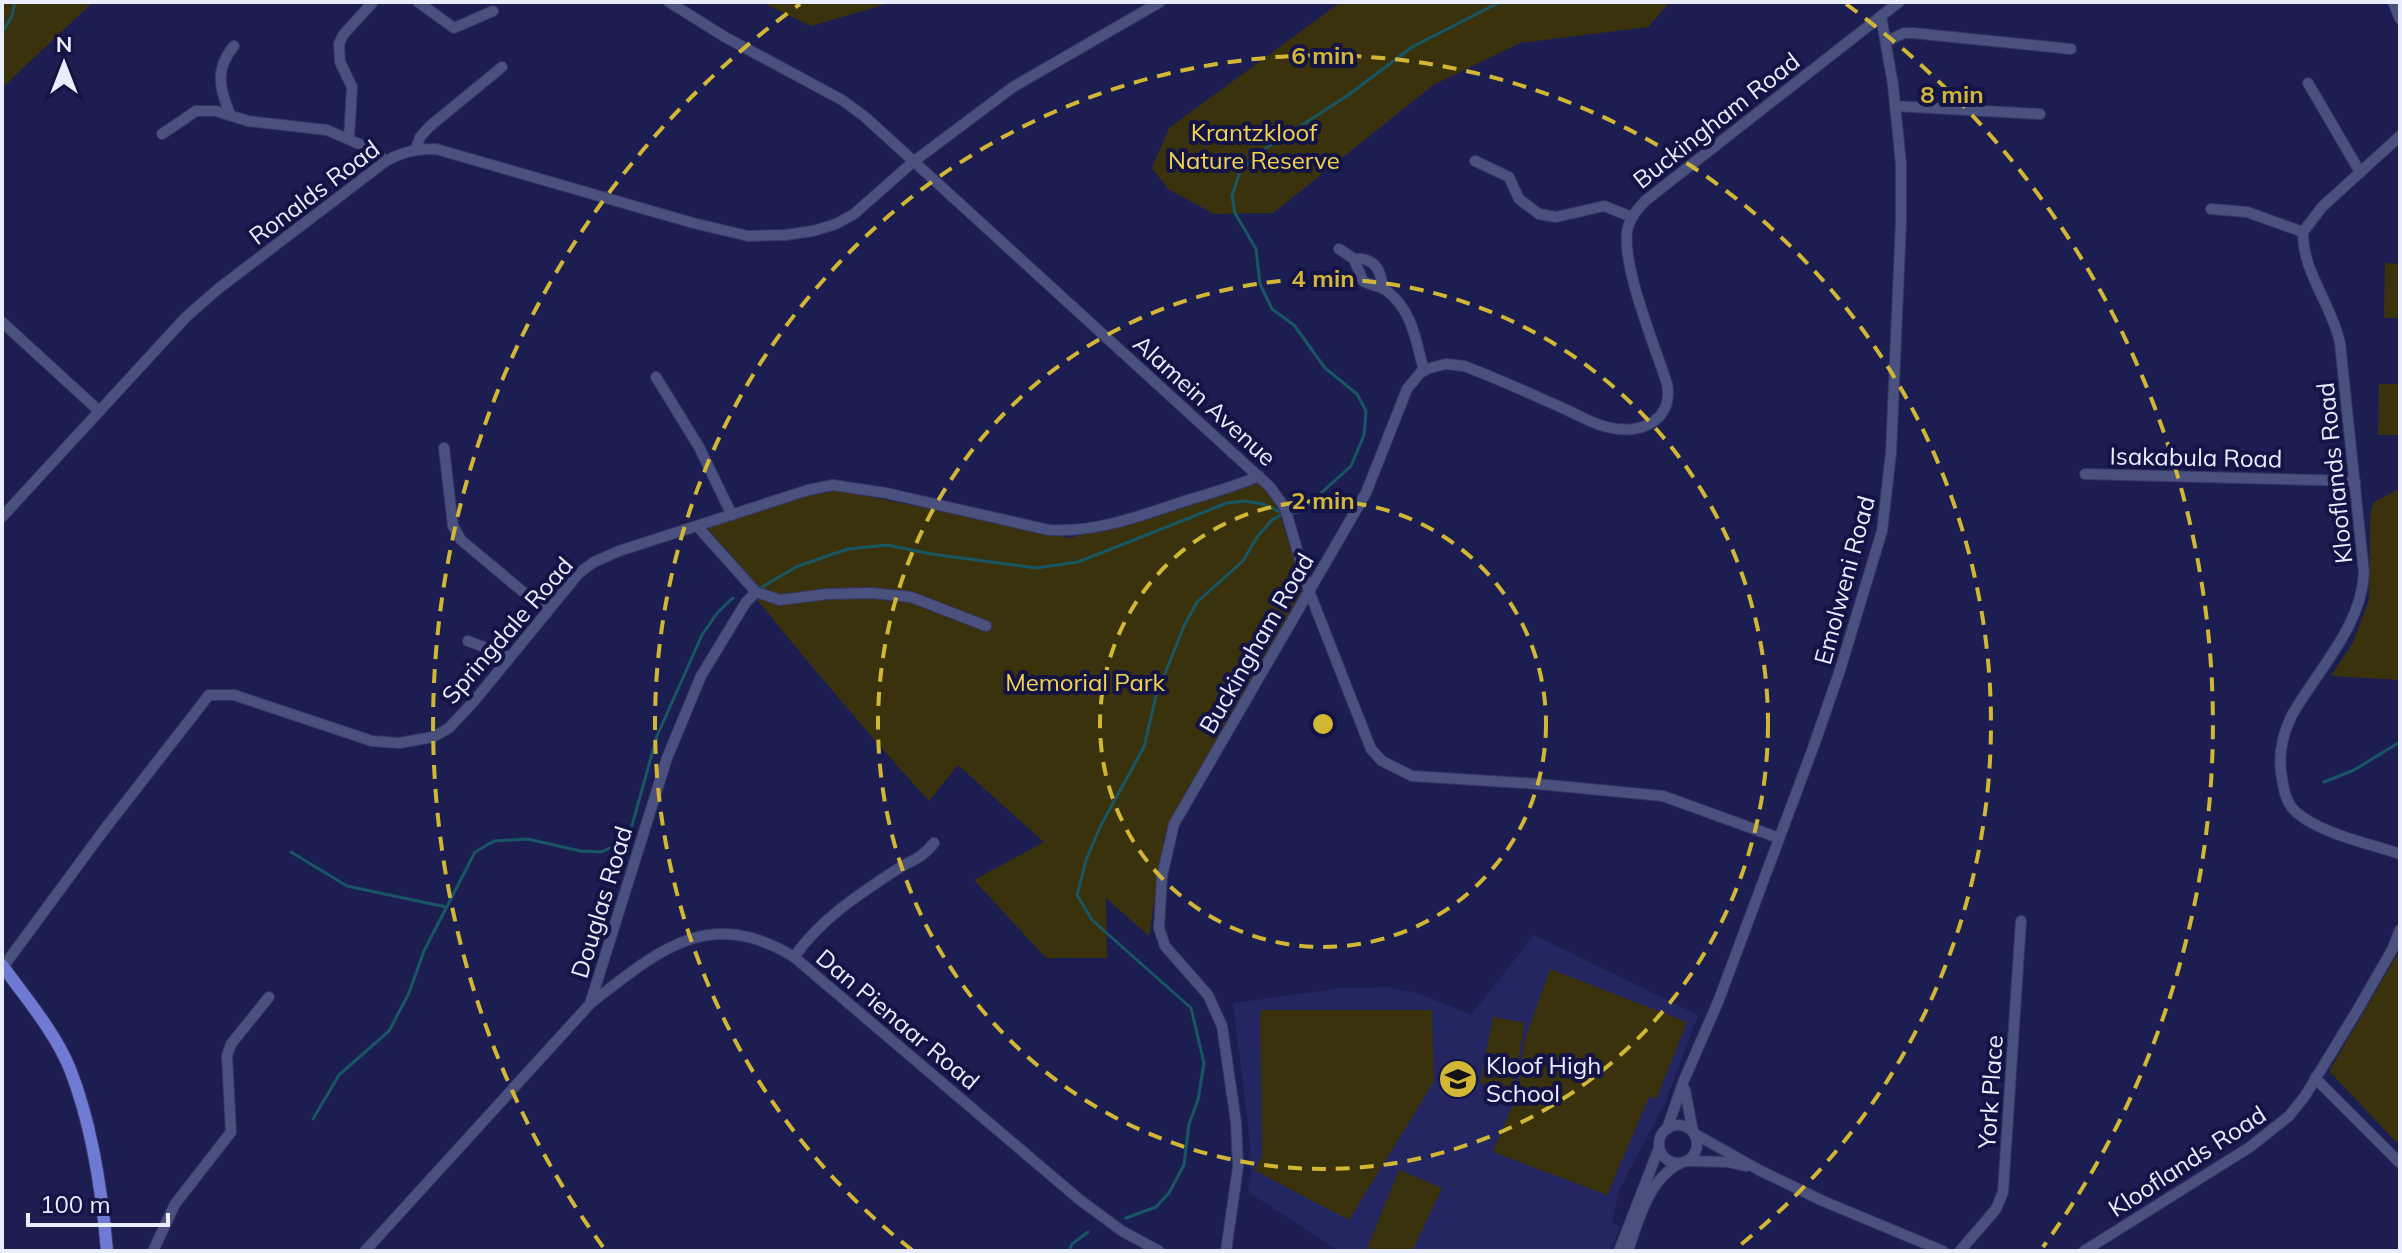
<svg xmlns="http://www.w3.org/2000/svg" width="2402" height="1253" viewBox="0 0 2402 1253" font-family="Mulish,sans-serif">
	<rect width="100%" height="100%" fill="#1c1e52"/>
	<path fill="#232661" d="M1534,935L1698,1015L1666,1100L1619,1191L1612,1223L1620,1226L1611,1251H1339L1248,1192L1251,1172L1250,1143L1233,1003L1342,988L1388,987L1420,994L1471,1015Z"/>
	<g fill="#3a320d">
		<path d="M2,2H93L2,88Z"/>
		<path d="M761,2H893L811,26Z"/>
		<path d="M1341,2H1670L1648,27L1520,43L1433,85L1273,213L1214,214L1168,189L1152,168L1169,128Z"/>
		<path d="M2385,263L2400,264V318H2384Z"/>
		<path d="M2379,384H2400V435H2378Z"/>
		<path d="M1262,483L1271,487L1305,592L1164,837L1149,936L1106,898L1107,958H1046L974,880L1044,842L958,765L929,801C850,714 774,623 702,530L828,488L1070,538L1247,484Z"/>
		<path d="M2400,488V680L2331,676L2353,642L2369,600L2370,516L2373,503Z"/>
		<path d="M2400,950V1146L2329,1071Z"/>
		<path d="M1550,969L1687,1022L1656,1099L1649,1097L1607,1195L1493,1152L1516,1096L1525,1039Z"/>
		<path d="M1260,1010H1432L1434,1081L1349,1220L1254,1170L1262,1157Z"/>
		<path d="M1493,1017L1525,1023L1513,1089L1480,1083Z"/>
		<path d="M1399,1170L1442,1188L1412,1251H1366Z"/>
	</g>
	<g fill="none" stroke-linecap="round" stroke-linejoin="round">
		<g stroke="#185664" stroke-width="3">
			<path d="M2,33L12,16L15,2"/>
			<path d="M1290,513L1300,512L1351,466L1364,435L1366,411L1357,394L1325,368L1294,325L1272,309L1260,284L1256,249L1235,213L1232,196L1240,171L1260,152L1347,96L1412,47L1500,2"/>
			<path d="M762,587L796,567L824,557L848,549L887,545L931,554L1036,568L1078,562L1227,503L1245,501L1263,504L1282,513"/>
			<path d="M2324,782L2354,770L2400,742"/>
			<path d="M291,852L347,886L446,907"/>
			<path d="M313,1119L339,1075L389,1031L409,993L424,951L475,852L494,841L528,839L580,851L601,852L617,845L631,829L657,736L702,635L718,612L733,598"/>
			<path d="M1126,1218L1156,1207L1169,1193L1184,1165L1189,1124L1198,1100L1204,1063L1191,1008L1092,920L1077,895L1086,860L1100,827L1144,747L1156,696L1184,626L1197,602L1243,561L1257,537L1272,520L1283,514"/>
			<path d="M1069,1251L1072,1244L1088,1232"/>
		</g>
		<g stroke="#353766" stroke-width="12">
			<g id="minor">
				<path d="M418,2L454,28L493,11"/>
				<path d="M669,2L725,37L842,100L864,116L1270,487L1285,508L1309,591L1371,749L1382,761L1412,776L1538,784L1663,796L1779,838"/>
				<path d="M2393,2L2400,19"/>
				<path d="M1887,41L1904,33H1913L2071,49"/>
				<path d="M2308,83L2360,172"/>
				<path d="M1895,106L2040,114"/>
				<path d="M230,114C219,88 215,68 234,46"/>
				<path d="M162,134L196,111H216L248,121L327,130L366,147L386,161"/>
				<path d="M2400,136L2322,207L2303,232C2302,271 2332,305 2340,343L2364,573C2361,628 2317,670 2291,717C2282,736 2278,758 2282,778C2284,791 2286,803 2296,812C2319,833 2370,844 2400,854"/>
				<path d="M349,138L352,87L340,62L339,44L343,35L373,2"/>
				<path d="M416,149L420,137L430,126L502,67"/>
				<path d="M1475,161L1509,177L1519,199L1539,214L1556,217L1604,206L1632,217"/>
				<path d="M2211,209L2247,212L2303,232"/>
				<path d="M1339,249L1354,259L1363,281C1371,286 1379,285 1387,291C1413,311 1416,342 1424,371"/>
				<path d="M1354,259C1373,257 1382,269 1382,288"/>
				<path d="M2,322L98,410"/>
				<path d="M656,377L699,447L732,515"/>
				<path d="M444,448L453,526L461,540L546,611"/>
				<path d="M2085,474L2355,481"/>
				<path d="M2,517L186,317L218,289L386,161C404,151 417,149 436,149L693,223L748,236L785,235L813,231L836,224L854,214L913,162L1013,87L1160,2"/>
				<path d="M756,592L780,600L827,594L871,593L911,597L986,626"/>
				<path d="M468,641L510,657"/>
				<path d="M794,957C821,919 855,897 893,872C910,860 921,860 934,843"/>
				<path d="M3,967L104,830L209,695H234L372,741L399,743L433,737L449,728L475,700L579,573L594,562L619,551L808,490L833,485L886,493L1049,530C1097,533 1142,515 1188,500C1212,493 1236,486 1259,476"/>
				<path d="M591,1003C659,950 709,905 794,957L1080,1200L1122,1231L1159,1251"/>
				<path d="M2315,1078L2400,1163"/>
				<path d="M1685,1090L1693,1132"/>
				<circle cx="1678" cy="1144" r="19"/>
				<path d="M1667,1129L1684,1080L1718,1002L1813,748L1840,670L1882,531L1891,453L1901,222V164L1893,85L1881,16"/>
				<path d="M1695,1134L1759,1170L1823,1201L1943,1251"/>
				<path d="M1689,1161L1728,1162L1746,1166"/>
				<path d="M153,1251L175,1204L231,1132L227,1056L231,1044L269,997"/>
				<path d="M365,1251L590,1004L667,758L701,676L746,602L756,592L697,526"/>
				<path d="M1226,1251L1238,1167L1236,1122L1222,1026L1208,995L1165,946L1159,928L1162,876L1174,824L1366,493L1407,389L1421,372L1430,368L1446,364L1464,366C1499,379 1533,395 1567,410C1580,416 1593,424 1607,427C1639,436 1674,421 1667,384C1656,348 1619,261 1628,227C1631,216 1638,209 1645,201L1899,2"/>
				<path d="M1619,1251L1659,1148"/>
				<path d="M1628,1251C1638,1221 1649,1179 1679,1164"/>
				<path d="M1960,1251L1996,1209L2003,1192L2021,921"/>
				<path d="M2084,1251L2250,1147L2289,1116L2305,1096L2358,1009L2392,950L2400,930"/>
			</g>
		</g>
		<g stroke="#353766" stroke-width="14">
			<path id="major" d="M2,965C25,997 55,1032 70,1069C92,1125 102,1191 107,1251"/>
		</g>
		<use href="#minor" stroke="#4b517e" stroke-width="10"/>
		<use href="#major" stroke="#6f7ad5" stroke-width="12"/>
	</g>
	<g fill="none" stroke="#d2b735" stroke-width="4" stroke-dasharray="14 10">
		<circle cx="1323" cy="724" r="223"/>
		<circle cx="1323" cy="724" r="445"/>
		<path d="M912 1250A668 668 0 1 1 1734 1250"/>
		<path d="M603 1247A890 890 0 0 1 800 4M1846 4A890 890 0 0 1 2043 1247"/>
	</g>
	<defs>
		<g id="school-disc" transform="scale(2)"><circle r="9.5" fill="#d2b735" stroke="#141346"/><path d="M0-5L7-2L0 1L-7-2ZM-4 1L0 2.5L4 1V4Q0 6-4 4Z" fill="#111"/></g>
	</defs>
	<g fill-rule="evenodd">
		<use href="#school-disc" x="1458" y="1079"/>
	</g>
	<g text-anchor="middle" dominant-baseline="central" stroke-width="8" stroke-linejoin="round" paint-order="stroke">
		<g font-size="24" fill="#eaedfb" stroke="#141346">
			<text transform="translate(1716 120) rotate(-38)">Buckingham Road</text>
			<text transform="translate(314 192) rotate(-37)">Ronalds Road</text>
			<text transform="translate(1205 400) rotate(42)">Alamein Avenue</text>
			<text transform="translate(2196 457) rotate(1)">Isakabula Road</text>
			<text transform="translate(2334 473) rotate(-96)">Klooflands Road</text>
			<text transform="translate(1844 580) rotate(-75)">Emolweni Road</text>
			<text transform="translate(507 630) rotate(-49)">Springdale Road</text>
			<text transform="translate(1256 643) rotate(-60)">Buckingham Road</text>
			<text transform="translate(601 902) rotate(-73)">Douglas Road</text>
			<text transform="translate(898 1019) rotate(40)">Dan Pienaar Road</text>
			<text transform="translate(1990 1092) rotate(-86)">York Place</text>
			<text transform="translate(2187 1161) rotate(-33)">Klooflands Road</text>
		</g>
		<g font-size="24" fill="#f3d54d" stroke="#141346">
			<text x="1254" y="132">Krantzkloof<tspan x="1254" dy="28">Nature Reserve</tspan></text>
			<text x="1085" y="682">Memorial Park</text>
		</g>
		<g font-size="24" fill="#eaedfb" stroke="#141346" text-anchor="start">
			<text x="1486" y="1065">Kloof High<tspan x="1486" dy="28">School</tspan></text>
		</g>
	</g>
	<circle cx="1323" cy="724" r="12" fill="#d2b735" stroke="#141346" stroke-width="4"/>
	<g font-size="24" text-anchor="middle" font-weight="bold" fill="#d2b735" stroke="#141346" stroke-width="8" stroke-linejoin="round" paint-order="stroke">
		<text x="1323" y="64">6 min</text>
		<text x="1952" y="103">8 min</text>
		<text x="1323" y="287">4 min</text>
		<text x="1323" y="509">2 min</text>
	</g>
	<rect width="2402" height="1253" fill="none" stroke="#eaedfb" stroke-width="8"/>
	<g transform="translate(64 64)" stroke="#141346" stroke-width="6" paint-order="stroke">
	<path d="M0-6L14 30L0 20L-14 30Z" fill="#eaedfb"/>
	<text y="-12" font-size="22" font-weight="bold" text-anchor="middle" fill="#eaedfb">N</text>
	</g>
	<path d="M28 1213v12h140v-12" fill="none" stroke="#eaedfb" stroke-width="4"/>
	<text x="40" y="1213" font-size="24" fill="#eaedfb" stroke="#141346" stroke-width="6" paint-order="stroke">100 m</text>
</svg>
